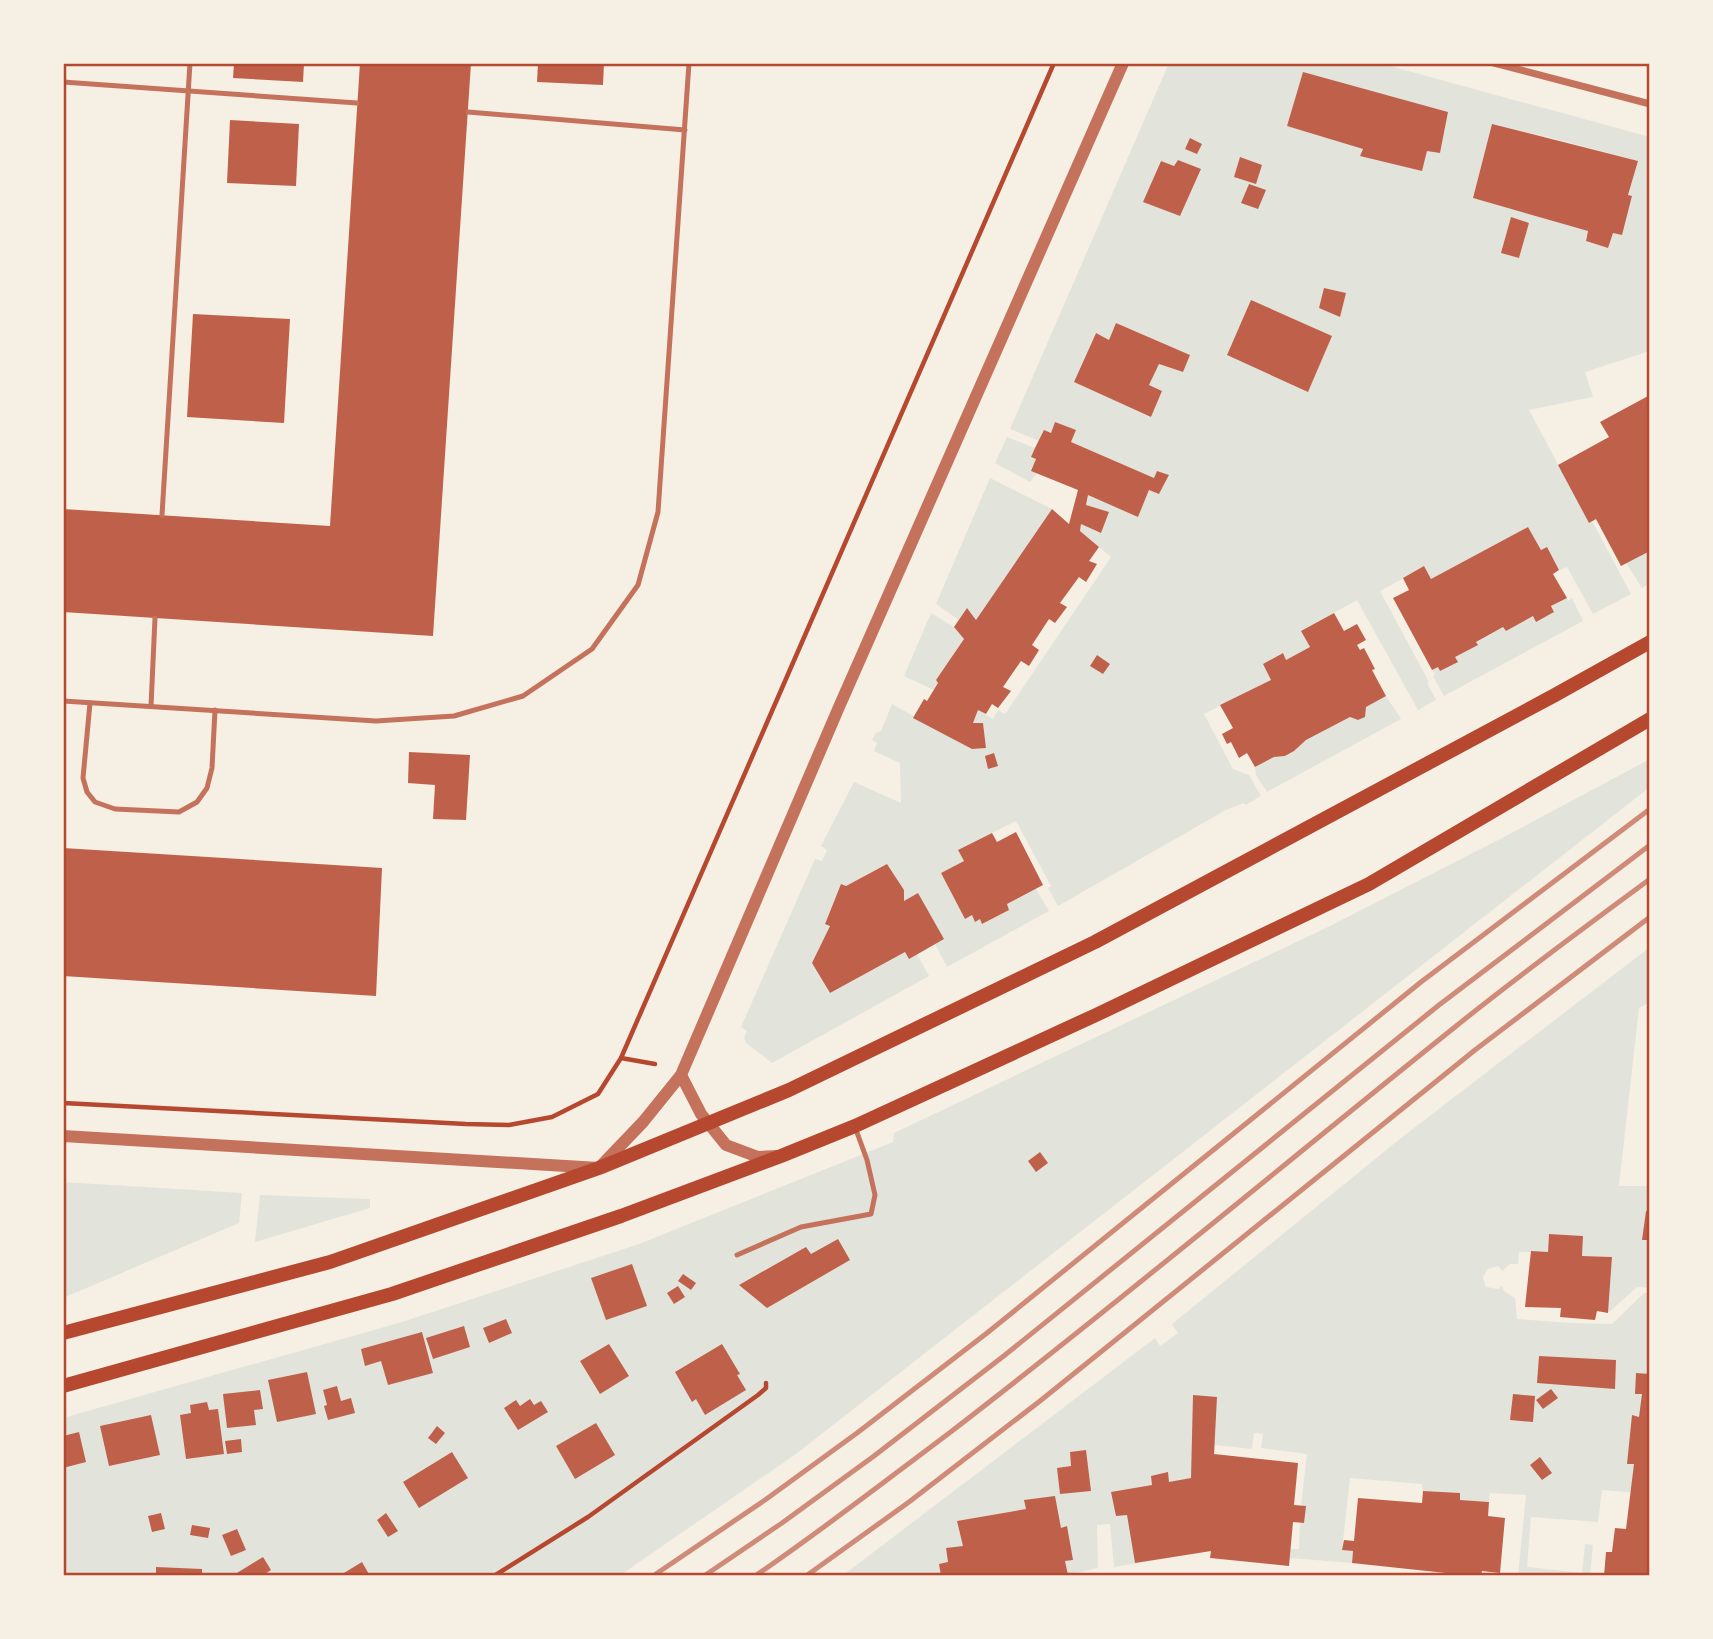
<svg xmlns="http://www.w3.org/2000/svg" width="1713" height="1639" viewBox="0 0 1713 1639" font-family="Jost,sans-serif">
	<rect width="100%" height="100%" fill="#f6efe4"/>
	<g fill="#e2e4dc" fill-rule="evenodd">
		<path d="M1169,63H1379L1650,137V351L1585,372L1593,397L1529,410L1589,522L1592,521L1631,594L1593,614L1567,567L1559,570L1547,548L1541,550L1528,527L1431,579L1424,567L1380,591L1429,682L1427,683L1436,700L1418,710L1357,600L1301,631L1310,647L1286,660L1282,653L1263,664L1271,680L1204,714L1233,769L1249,775L1261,796L1246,805L1244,803L1226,810L1058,906L1048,888L1051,886L1016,821L958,850L964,861L941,873L965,919L972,915L980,919L983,924L1009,910L1007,904L1036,889L1049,911L947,967L935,944L917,894L904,901V890L887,864L846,886L841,884L825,923L830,926L812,963L829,993L905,952L917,954L929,976L772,1063L746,1043L744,1038L747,1031L741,1027L815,859L822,861L827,850L821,846L854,782L901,803L900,763L874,751L877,743L872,740L876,733L881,731L892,704L972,749L986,748L983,723H973L978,710L993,719L998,710L1005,714L1111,557L1080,531L1081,524L1101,532L1109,513L1086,505L1088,495L1138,516L1149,490L1159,494L1169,476L1154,478L1071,442L1055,422L1051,433L1044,431L1039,441L1010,429ZM1303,73L1448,112L1440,152L1427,151L1422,171L1360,155L1363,149L1288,126ZM1492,124L1552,138L1638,161L1628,195L1632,196L1622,234L1613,233L1607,248L1586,241L1588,231L1473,198ZM1178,160L1201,170L1180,216L1144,202L1160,161L1174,166ZM1511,218L1529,223L1519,258L1501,253ZM1251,301L1332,336L1308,391L1227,355ZM1116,323L1190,355L1183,372L1159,364L1149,385L1162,391L1151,417L1074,382L1095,333L1109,340Z"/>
		<path d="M1007,437L1035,448L1031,457L1036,459L1037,473L1030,482L995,463Z"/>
		<path d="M990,478L1052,509L976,620L967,609L959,620L936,604Z"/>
		<path d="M1650,551V583L1642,588L1626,563Z"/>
		<path d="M1567,598L1568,601L1572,598L1583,621L1444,696L1433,676L1435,674L1432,670C1456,656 1479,640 1503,627L1506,631L1533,616L1537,621L1554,612L1552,606Z"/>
		<path d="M931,613L954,627L964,639L936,680L938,683L934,690L904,676Z"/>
		<path d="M1386,696L1401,719L1267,792L1256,775L1255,767L1274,757L1286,756L1294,751L1306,740L1350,717L1358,720L1364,717L1366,707Z"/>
		<path d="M1650,759V787L796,1454L619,1576H63V1418L402,1322L639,1244L893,1142L894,1133L1328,927L1502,838Z"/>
		<path d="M1650,947V1002L1639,1008L1619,1186H1650V1211H1646L1643,1239L1650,1240V1288L1637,1287L1608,1313L1612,1257L1582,1256L1583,1236L1549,1234L1548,1252H1519L1518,1264H1510L1502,1271L1498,1266L1488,1269L1483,1277L1486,1287L1498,1289L1502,1286L1504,1291L1515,1298L1517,1319L1571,1323L1612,1324L1644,1293H1650V1494L1602,1490L1598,1522L1531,1517L1527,1567L1582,1573L1585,1544L1593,1545L1590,1576H1518L1526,1495L1490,1493L1489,1502L1460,1500L1459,1493L1423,1491L1422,1484L1350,1478L1342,1550L1353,1551L1352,1563L1290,1558V1549H1299L1300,1523H1304L1301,1506L1307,1454L1261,1448L1263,1434L1254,1433L1252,1449L1215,1445L1211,1551L1114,1567L1110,1524L1097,1525L1098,1568L1068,1575L842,1576L1155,1338L1160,1346L1178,1333L1172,1324L1401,1138Z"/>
		<path d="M63,1182L242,1193L239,1223L63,1298Z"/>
		<path d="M260,1195L370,1199V1208L255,1242Z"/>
	</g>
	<g fill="#bf614a">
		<path d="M234,63H304L303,82L233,78Z"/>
		<path d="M360,63H471L433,636L63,612V509L330,526Z"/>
		<path d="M538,63H604L603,85L537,82Z"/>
		<path d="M1303,72L1448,112L1440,153L1427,151L1422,171L1360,156L1363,149L1287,126Z"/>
		<path d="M230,120L299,124L296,186L227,183Z"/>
		<path d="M1492,124L1638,161L1628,195L1632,196L1622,235L1613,233L1608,248L1586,241L1588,231L1473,198Z"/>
		<path d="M1190,138L1202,144L1197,154L1185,149Z"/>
		<path d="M1240,157L1262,165L1256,184L1234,177Z"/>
		<path d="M1178,160L1201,169L1180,216L1143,202L1161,161L1174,166Z"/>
		<path d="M1249,184L1266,190L1258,209L1241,203Z"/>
		<path d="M1511,217L1529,223L1519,258L1501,253Z"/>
		<path d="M1324,288L1346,293L1340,317L1319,308Z"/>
		<path d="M1251,300L1332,336L1308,392L1227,355Z"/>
		<path d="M193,314L290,319L284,423L187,417Z"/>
		<path d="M1116,323L1190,355L1183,372L1159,364L1149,385L1162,391L1151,417L1074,382L1096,333L1109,340Z"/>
		<path d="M1650,395V551L1621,566L1596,519L1589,523L1558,465L1609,437L1600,422Z"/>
		<path d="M1055,422L1076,430L1071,442L1154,478L1157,471L1169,475L1159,494L1149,490L1138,517L1088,495L1086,505L1109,512L1101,533L1081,524L1080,531L1099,547L1089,561L1097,564L1086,582L1079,577L1060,603L1067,607L1055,623L1049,619L1032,645L1039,650L1029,666L1021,661L1003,687L1011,691L998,708L992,704L986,714L978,710L973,723H983L986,748L972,749L913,718L924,699L927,701L938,683L936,680L964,639L954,627L967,608L976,620L1052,509L1069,524L1078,490L1031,471L1036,459L1031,457L1035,448L1044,430L1051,433Z"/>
		<path d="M1528,527L1541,550L1547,547L1559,570L1553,574L1567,598L1551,606L1554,612L1536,622L1533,616L1506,631L1503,627L1476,642L1478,645L1455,657L1458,662L1440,671L1438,667L1432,670L1393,598L1409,590L1403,578L1424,566L1431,579Z"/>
		<path d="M1334,613L1344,631L1357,624L1366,640L1357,645L1360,650L1364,648L1375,669L1372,670L1386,696L1366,707L1365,717L1358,720L1350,717L1306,740L1294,751L1285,756L1274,757L1255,767L1247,753L1239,758L1231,742L1227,744L1222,734L1233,728L1220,705L1271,680L1263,664L1283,653L1286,660L1310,647L1301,631Z"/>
		<path d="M1097,655L1110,664L1103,674L1090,666Z"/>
		<path d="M409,752L470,755L466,820L433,819L435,785L408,783Z"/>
		<path d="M994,753L998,766L988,769L985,756Z"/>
		<path d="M1016,832L1043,885L1007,904L1009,910L982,924L980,919L975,922L972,915L965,919L941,873L964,861L958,850L992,833L997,842Z"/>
		<path d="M63,848L382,868L376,996L63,976Z"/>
		<path d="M887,864L904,890V901L918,893L944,939L909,959L905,952L830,993L812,963L830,926L825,924L841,884L846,886Z"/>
		<path d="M1040,1152L1048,1163L1036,1172L1028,1161Z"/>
		<path d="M1646,1211H1650V1240H1642Z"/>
		<path d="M1549,1234L1583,1236L1582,1256L1612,1257L1608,1313L1597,1311L1595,1320L1560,1317L1561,1308L1525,1307L1531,1251L1548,1252Z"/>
		<path d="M838,1239L850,1260L767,1308L739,1285L806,1247L811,1254Z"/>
		<path d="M632,1264L647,1306L606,1320L591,1278Z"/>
		<path d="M683,1274L696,1283L691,1290L678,1281Z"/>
		<path d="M678,1286L685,1297L674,1304L667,1293Z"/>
		<path d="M506,1319L512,1333L489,1343L483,1328Z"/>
		<path d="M464,1326L470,1347L433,1359L426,1338Z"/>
		<path d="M422,1332L433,1373L388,1385L381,1361L365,1366L361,1349Z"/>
		<path d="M609,1344L629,1376L600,1394L580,1361Z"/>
		<path d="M722,1344L740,1374L737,1375L746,1390L705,1415L696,1399L692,1402L675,1372Z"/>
		<path d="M1539,1356L1616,1360L1615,1389L1537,1383Z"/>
		<path d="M307,1372L316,1414L277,1422L268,1380Z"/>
		<path d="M1636,1373L1650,1374V1576H1604L1606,1552H1612L1615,1528L1626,1529L1634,1464H1627L1632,1415L1639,1417L1642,1394H1635Z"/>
		<path d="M337,1386L341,1401L351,1398L355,1413L328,1420L324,1406L327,1405L323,1390Z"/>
		<path d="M1551,1389L1558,1398L1543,1409L1536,1400Z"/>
		<path d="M260,1390L263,1409L254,1410L256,1425L227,1428L223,1394Z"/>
		<path d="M1513,1394L1535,1396L1533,1422L1510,1420Z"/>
		<path d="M1193,1395L1217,1397L1214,1454L1298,1463L1294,1505L1306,1506L1304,1523L1293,1522L1289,1566L1210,1558L1211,1551L1135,1563L1127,1515L1116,1516L1111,1492L1152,1485L1151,1476L1168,1472L1169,1482L1191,1478Z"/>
		<path d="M530,1399L534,1405L541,1401L548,1412L518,1430L504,1408L516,1400L520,1406Z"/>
		<path d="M207,1402L209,1410L218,1409L224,1454L186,1459L180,1415L191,1413L190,1405Z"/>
		<path d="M151,1415L160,1455L109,1466L100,1426Z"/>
		<path d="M596,1423L615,1455L575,1479L556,1446Z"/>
		<path d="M437,1426L445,1433L436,1444L428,1438Z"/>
		<path d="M79,1432L86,1462L63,1468V1449L65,1448L63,1436Z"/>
		<path d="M241,1439L242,1452L227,1454L225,1441Z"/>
		<path d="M1086,1450L1091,1491L1060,1494L1057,1468L1071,1466L1070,1452Z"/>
		<path d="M452,1452L468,1478L419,1508L403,1482Z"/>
		<path d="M1540,1457L1552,1473L1542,1480L1530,1465Z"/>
		<path d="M1423,1491L1460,1493V1500L1489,1502L1488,1516L1505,1518L1500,1573L1482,1571L1481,1576H1474L1352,1563L1353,1551L1342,1550L1344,1540L1354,1541L1358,1498L1422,1503Z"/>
		<path d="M1055,1496L1061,1528L1067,1526L1073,1560L1065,1561L1068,1575L941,1576L939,1564L948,1562L946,1548L963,1546L957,1521L1026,1509L1024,1500Z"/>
		<path d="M161,1513L165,1529L152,1532L148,1516Z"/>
		<path d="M386,1513L398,1531L388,1537L377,1520Z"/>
		<path d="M192,1525L210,1528L208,1538L190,1535Z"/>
		<path d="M237,1529L246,1550L231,1556L222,1535Z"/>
		<path d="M263,1557L271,1570L262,1576H232Z"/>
		<path d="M362,1562L370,1576H339Z"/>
		<path d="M156,1567L202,1569V1576H156Z"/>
	</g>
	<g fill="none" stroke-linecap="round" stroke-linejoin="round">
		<g stroke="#b5482f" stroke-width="4.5">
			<path d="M621,1058L655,1064"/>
			<path d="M63,1103L466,1124L509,1125L552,1117L598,1094L621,1058L1054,63"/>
			<path d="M494,1576L588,1517L758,1395L766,1388V1383"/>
		</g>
		<g stroke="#c5725c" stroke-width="5">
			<path d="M63,82L357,103"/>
			<path d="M468,112L685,130"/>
			<path d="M162,515L190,63"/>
			<path d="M63,701L376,721L454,716L523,696L592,649L638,585L658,512L689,63"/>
			<path d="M90,703L83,778L87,792L95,802L115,809L179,812L197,802L207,788L212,768L215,710"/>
			<path d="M151,706L155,618"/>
			<path d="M737,1255L801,1227L871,1214L875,1195L867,1160L855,1127"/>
		</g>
		<path stroke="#c5725c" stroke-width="7" d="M1494,63L1650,104"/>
		<g stroke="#c5725c" stroke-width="12">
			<path d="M681,1075L701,1114L726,1145L758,1157L777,1156"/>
			<path d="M63,1136L599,1168L643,1122L681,1075L839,707L1123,63"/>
		</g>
		<g stroke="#b5482f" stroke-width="14">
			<path d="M63,1333L330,1262L599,1168L789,1090L1095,942L1555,695L1650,642"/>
			<path d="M63,1386L392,1294L621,1216L781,1156L855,1126L1096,1015L1369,884L1650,719"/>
		</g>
		<g stroke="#cf8b77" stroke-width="5">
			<path d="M653,1576L765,1500L857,1433L987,1333L1421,982L1650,809"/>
			<path d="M704,1576L782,1523L874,1456L1005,1355L1439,1005L1650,845"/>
			<path d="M755,1576C821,1531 884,1482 948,1434C1120,1302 1285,1163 1455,1027C1518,976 1584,928 1650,879"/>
			<path d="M806,1576L909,1502L1040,1401L1475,1050L1650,917"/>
		</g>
	</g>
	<rect width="1713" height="1639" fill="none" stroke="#f6efe4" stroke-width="130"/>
	<rect x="65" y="65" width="1583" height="1509" fill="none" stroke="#b5482f" stroke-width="2.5"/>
</svg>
